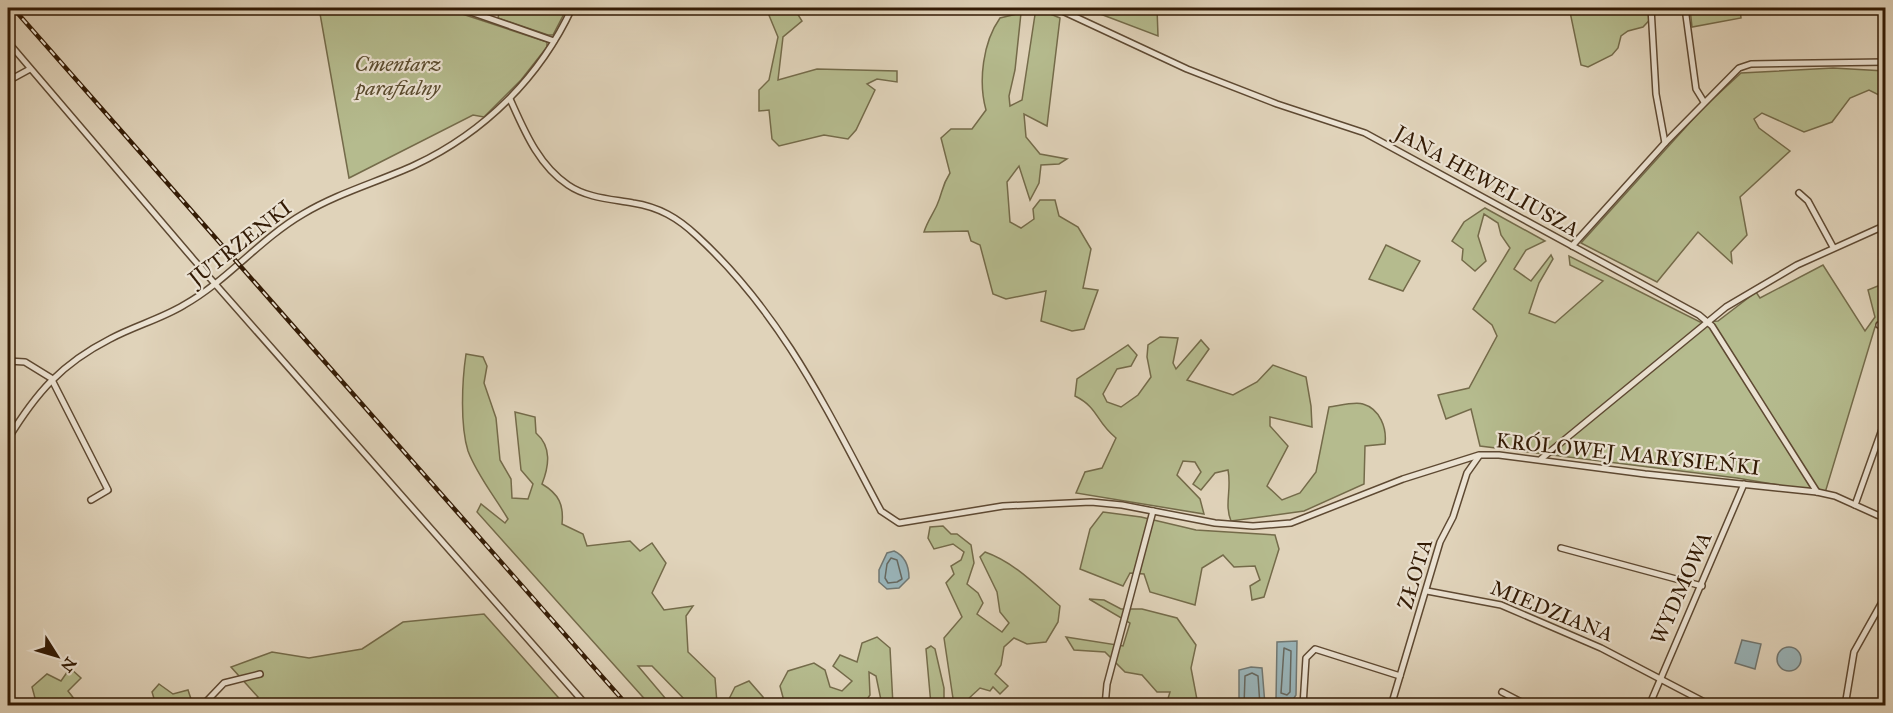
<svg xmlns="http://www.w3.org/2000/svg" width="1893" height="713" viewBox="0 0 1893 713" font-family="'IM FELL Great Primer',serif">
	<rect width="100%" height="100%" fill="#e0d3ba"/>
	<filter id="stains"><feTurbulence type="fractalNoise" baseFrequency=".00333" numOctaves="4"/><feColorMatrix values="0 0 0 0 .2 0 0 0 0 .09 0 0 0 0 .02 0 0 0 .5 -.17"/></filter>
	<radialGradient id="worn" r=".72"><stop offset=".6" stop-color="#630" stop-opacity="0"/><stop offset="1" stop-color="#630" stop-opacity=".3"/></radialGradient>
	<g fill="#b5bb8e" stroke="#746b4a" stroke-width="1.5">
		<path d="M319,8H444L547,42V47L521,80L484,117L473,115L349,178Z"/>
		<path d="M500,8H567L553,35H548L498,18Z"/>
		<path d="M766,8H794L802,21L783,37L778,80L817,69L897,71V82L877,79L867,84L875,90L856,130L848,139L824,135L779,146L772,139L769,110L759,111V90L769,80L778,37Z"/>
		<path d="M1036,8L1060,18L1047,126L1024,114L1026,137L1040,154L1067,159L1059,164L1041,165L1039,183L1030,200L1019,166L1007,182L1010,222L1021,228L1034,219L1033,209L1040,200H1055L1059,216L1078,227L1091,249L1083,288L1098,290L1084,329L1072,331L1041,321L1046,291L1006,299L993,294L980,245L971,241L968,231L924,232C927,222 933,214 937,205C943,192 941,187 950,173L941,138L951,129H972L986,110C978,81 983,42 1000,18L1021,13L1015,70L1009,96L1010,106L1022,100Z"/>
		<path d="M1087,8H1157L1158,36L1095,12Z"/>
		<path d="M1573,8H1669L1658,11L1643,27L1628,31L1621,36L1618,48L1612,55L1588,67L1581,65L1570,12Z"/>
		<path d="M1690,8H1740L1741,18L1692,27Z"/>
		<path d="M1833,68L1885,71V98L1869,90L1850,98L1832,122L1804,132L1762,113L1754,119L1759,128L1790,151L1740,197L1747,235L1731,252L1732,263L1698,232L1657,282L1581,243L1703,108L1741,73Z"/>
		<path d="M1485,208L1545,241L1526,250L1514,269L1531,281L1551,255L1553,259L1539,283L1529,313L1555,323L1603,281L1570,265L1569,256L1700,322L1718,321L1756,292L1760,298L1823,265L1865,331L1875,317L1868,290L1885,283V327H1875L1825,493L1737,478L1480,446L1471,409L1446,419L1438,395L1469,388L1497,336L1492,325L1473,309L1510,248L1501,235L1498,223L1484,214L1478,236L1486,261L1475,271L1462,260L1463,249L1452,241L1464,222Z"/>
		<path d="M1386,245L1420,261L1403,291L1369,279Z"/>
		<path d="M1160,337L1178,338L1173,363L1176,369L1201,340L1209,349L1187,380L1233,395L1257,382L1273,365L1306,377L1311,406L1312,427L1270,417V426L1288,446L1267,486L1282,500L1300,493L1316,472L1329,407C1338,406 1355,401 1363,404C1380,409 1387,428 1385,444L1365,446L1364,484L1304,511L1231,521C1224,504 1232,489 1228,470L1215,473L1201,490L1193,484L1201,472L1195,462L1183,461L1177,475L1200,499L1204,514L1076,493L1085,472L1102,468L1116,438C1095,421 1099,408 1075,396L1077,379L1128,345L1137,355L1131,366L1117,369L1103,394L1107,402L1121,407L1138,395L1151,377L1147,357L1148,345Z"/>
		<path d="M466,354L483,357L487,366L484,383L496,418L500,460L511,479L512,498L528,499L533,484L521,470L515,412L535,417L536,433C552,447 549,466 542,484C559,494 564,505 562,524L583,534L587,546L630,541L640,551L652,543L666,563L652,593L664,610L693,606L686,616L688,652L715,678L717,703H727L735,687L749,681L763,697L766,705H690L652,666H638L671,705H650L477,512L481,504L505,523L508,519C495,497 477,475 468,451C460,425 462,381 466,354Z"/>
		<path d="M1103,512L1141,517L1196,530L1275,535L1279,549L1264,597L1252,600L1250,586L1260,580L1255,566L1234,567L1223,555L1202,568L1195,605L1150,592L1144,574L1130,573L1123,586L1080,569L1090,529Z"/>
		<path d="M943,526L951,534H957L971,545L974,563L967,584L978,593L983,603L977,614L1002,632L1009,623L1000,612L997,592L980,557L985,552C1014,562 1037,586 1060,606L1058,622L1046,642L1027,644L1014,638L1004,647L1001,665L995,674L1008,686L1000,694L993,687L990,691L980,688L967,700V705H954L944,638L962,617L946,583L954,574L951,566L961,560L964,552L953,544L934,549L928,538L930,527Z"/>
		<path d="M1089,599L1104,600L1121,609H1142L1177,618L1196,645L1191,668L1198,705H1221H1166L1170,692H1157L1142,675L1125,672L1105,652L1074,650L1066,637L1123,646L1130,623Z"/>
		<path d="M484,614L565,705H251L258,697L231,667L272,652L309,658L362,649L403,622Z"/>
		<path d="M877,637L890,648L893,705H882L876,676L869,672L870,695L863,705H785L780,686L788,671L814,663L825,670L830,687L842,691L852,681L833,666L840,655L857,662L862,643Z"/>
		<path d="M931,646L935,649L944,688V705H931L926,649Z"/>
		<path d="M70,668L81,678L68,691L79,705H29L35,698L32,687L47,674L61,681Z"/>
		<path d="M159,684L173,694L188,690L193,705H186L182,701L180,705H156L152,692Z"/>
	</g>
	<g fill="#99b5bb" stroke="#707772" stroke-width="1.5">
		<path d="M894,551C905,556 909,566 909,578L899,588L887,589L879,582V570L887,553Z"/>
		<path d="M1742,640L1761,644L1755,669L1735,663Z"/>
		<path d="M1297,641L1296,695L1292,701L1276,700L1277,642Z"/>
		<circle cx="1789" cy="659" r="12"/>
		<path d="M1251,667L1262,668L1265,705H1239V670Z"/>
	</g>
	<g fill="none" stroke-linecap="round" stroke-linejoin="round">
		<g stroke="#666860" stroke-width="1.5">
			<path d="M891,558L897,560L902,579L897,582L888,583L885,578L887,564Z"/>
			<path d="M1284,648L1291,651L1290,692L1287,695L1281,693Z"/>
			<path d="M1244,706L1245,676L1252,673L1258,676L1260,706"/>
		</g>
		<g stroke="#5e4932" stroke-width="8">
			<g id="minor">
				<path d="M459,8L554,41"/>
				<path d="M1056,8L1187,69L1277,104L1365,133L1699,315L1712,326L1817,492"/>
				<path d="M1651,8L1656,94L1665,143"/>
				<path d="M1685,8L1696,89L1704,102"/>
				<path d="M8,42L194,260L587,706"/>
				<path d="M8,81L30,69"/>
				<path d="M510,99C524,130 538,165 568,185C587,198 611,199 633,203C659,207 678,218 697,236C783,315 827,410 881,511L899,523L1003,506L1091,502L1122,505L1215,523L1253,526L1291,523L1403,479L1479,455H1499L1645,474L1817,492L1835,496L1886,519"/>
				<path d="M1799,193L1808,201L1833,247"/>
				<path d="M1572,246L1665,143L1739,68L1751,64L1886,62"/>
				<path d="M1879,325L1886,326"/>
				<path d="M8,361L25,362L51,378L108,490L91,500"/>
				<path d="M8,439C36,393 61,364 110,339C134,326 161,319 184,305C227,281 260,239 303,214C338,193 378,182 415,165C485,132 540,77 572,8"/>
				<path d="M1541,459L1726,307L1797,265L1886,225"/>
				<path d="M1855,505L1886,418"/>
				<path d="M1561,548L1702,586"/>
				<path d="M1427,591L1501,605L1601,648L1712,706"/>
				<path d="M1502,692L1529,706"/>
				<path d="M202,706L224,683L260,674"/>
				<path d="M1105,706L1107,684L1153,511"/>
				<path d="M1303,706L1306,658L1315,649L1400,676"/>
				<path d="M1391,706L1440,542L1453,517L1467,473L1479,456"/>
				<path d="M1649,706L1744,484"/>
				<path d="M1845,706L1854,652L1886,595"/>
			</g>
		</g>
		<use href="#minor" stroke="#ebe2d2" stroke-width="5"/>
		<g stroke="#331b05" stroke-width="4.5">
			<path id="rail" d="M13,8L628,706"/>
		</g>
		<use href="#rail" stroke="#ebe2d2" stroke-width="2" stroke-dasharray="7" stroke-linecap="butt"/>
	</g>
	<g text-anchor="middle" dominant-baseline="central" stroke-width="4.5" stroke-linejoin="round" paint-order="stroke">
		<g font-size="21" font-style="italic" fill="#5a4b2e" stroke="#ebe2d2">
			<text x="398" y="64">Cmentarz<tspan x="398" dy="24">parafialny</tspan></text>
		</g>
		<g font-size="21" fill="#331b05" stroke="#ebe2d2">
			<text transform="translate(1487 181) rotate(29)">JANA HEWELIUSZA</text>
			<text transform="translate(240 243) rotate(-38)">JUTRZENKI</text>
			<text transform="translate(1628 454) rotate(6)">KRÓLOWEJ MARYSIEŃKI</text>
			<text transform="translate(1415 574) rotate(-73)">ZŁOTA</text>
			<text transform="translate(1681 588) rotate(-66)">WYDMOWA</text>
			<text transform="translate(1552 611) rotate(22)">MIEDZIANA</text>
		</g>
	</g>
	<rect width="1893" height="713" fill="none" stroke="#e0d3ba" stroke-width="30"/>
	<rect x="9" y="9" width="1875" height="695" fill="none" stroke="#331b05" stroke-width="3"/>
	<rect x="15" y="15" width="1863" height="683" fill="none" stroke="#331b05" stroke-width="1.5"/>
	<g transform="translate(57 656) rotate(127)" stroke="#ebe2d2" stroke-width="4.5" paint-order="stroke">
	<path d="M0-4.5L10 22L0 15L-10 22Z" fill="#331b05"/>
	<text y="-9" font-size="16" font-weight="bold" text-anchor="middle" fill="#331b05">N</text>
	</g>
	<rect width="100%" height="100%" filter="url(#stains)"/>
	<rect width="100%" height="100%" fill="url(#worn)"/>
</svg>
